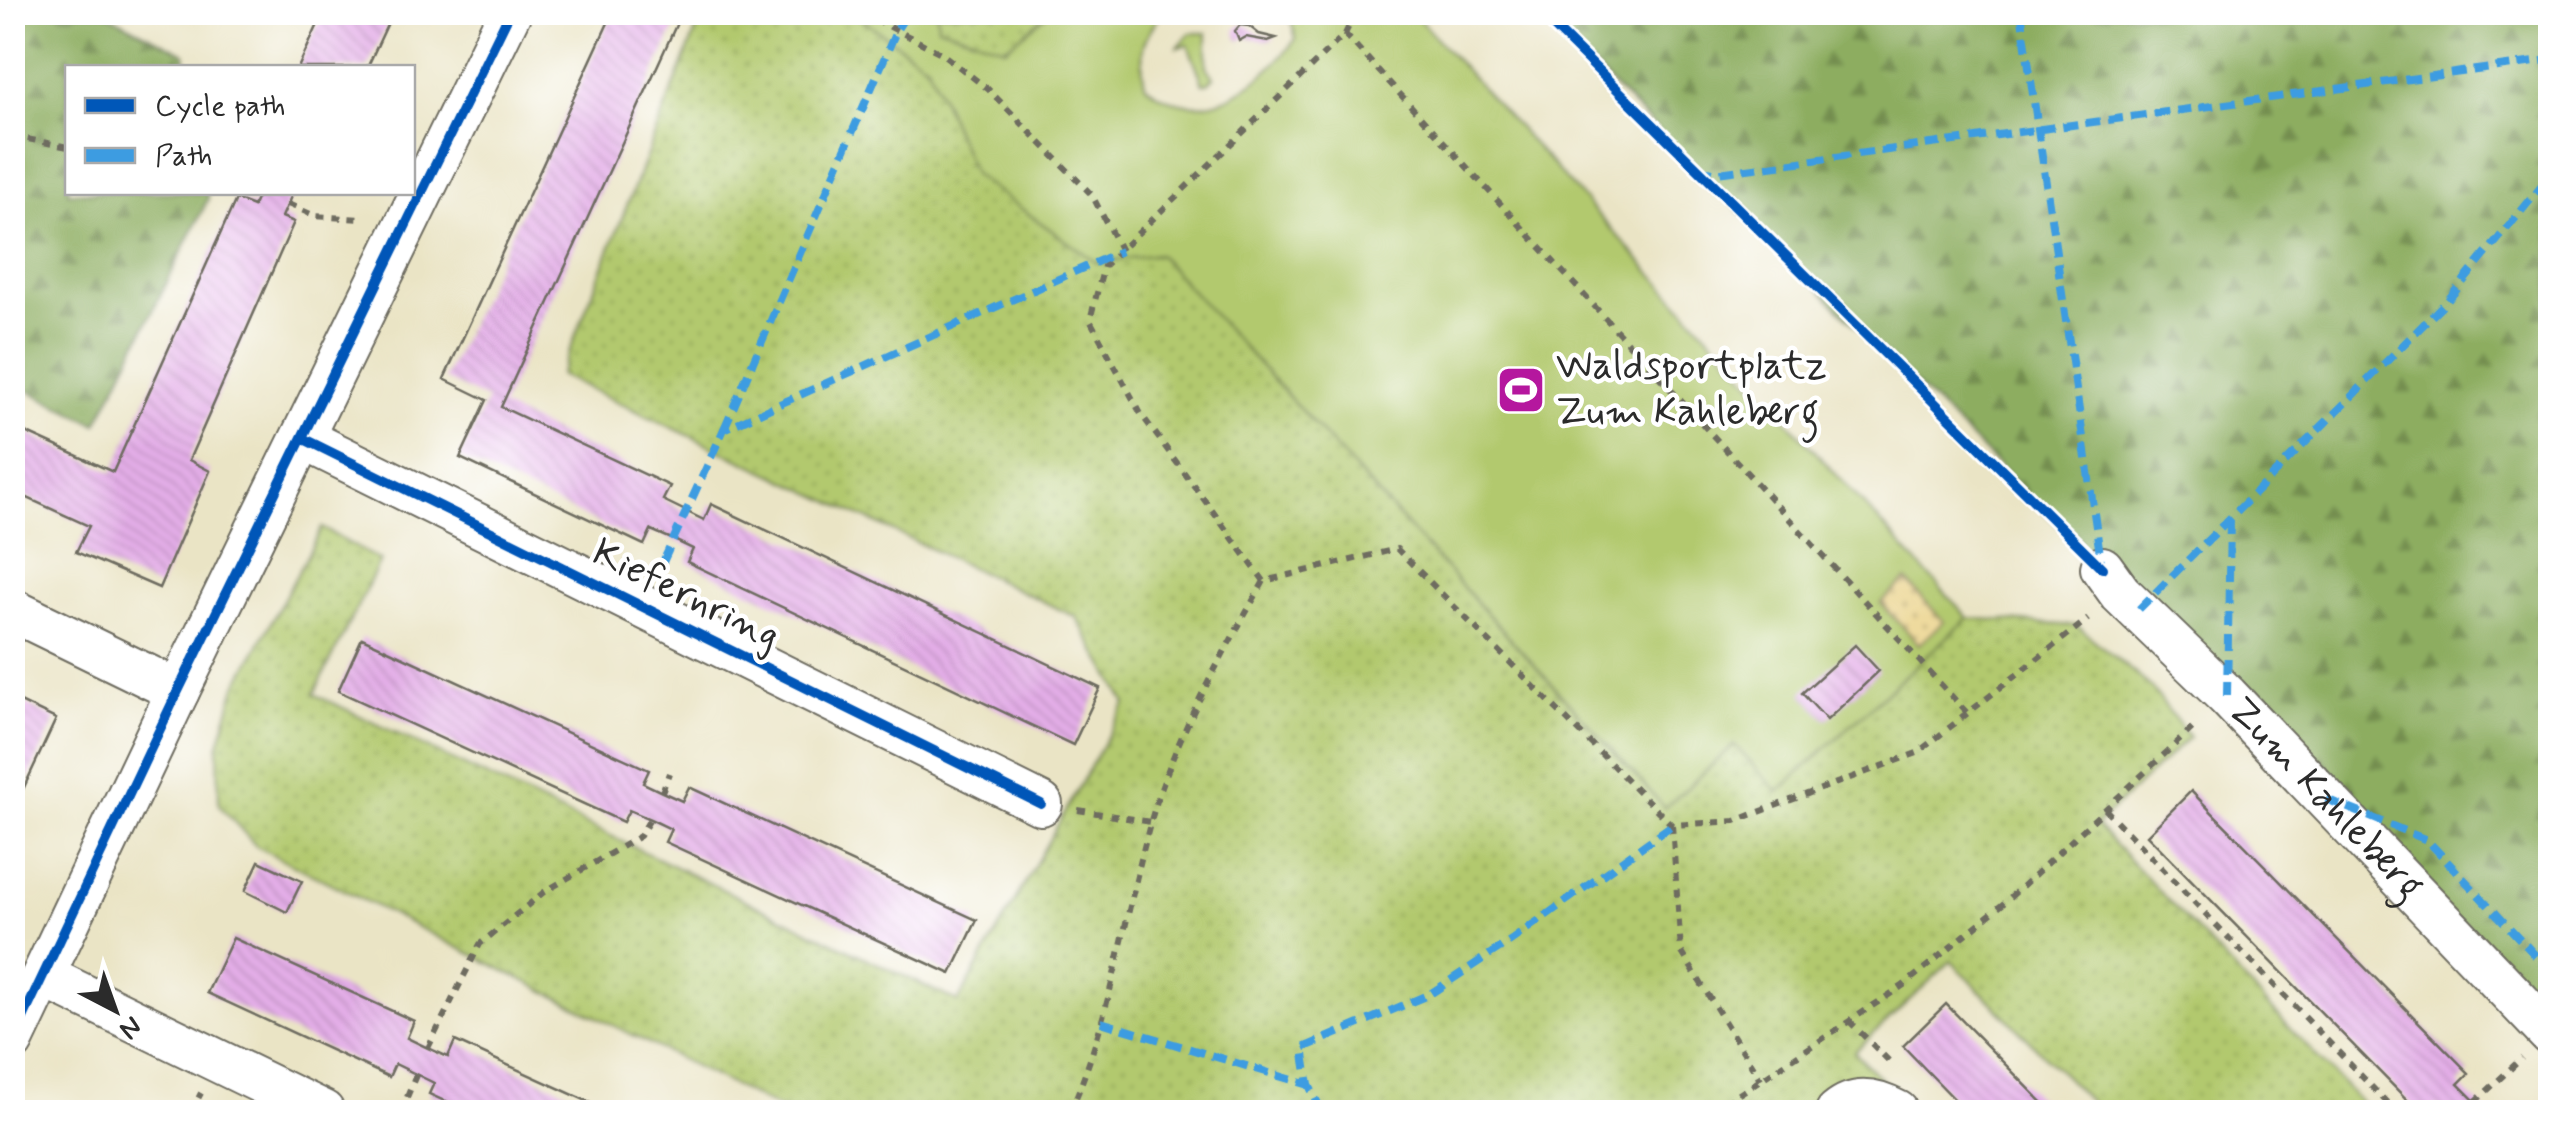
<svg xmlns="http://www.w3.org/2000/svg" width="2563" height="1125" viewBox="0 0 2563 1125" font-family="Mynerve,sans-serif">
	<defs>
		<pattern id="forest-firs" width="22" height="20" patternUnits="userSpaceOnUse" patternTransform="scale(2.5)"><rect width="22" height="20" fill="#8dad61"/><path d="M5 1l3.5 6h-7zM16 11l3.5 6h-7z" fill="#738d50"/></pattern>
		<pattern id="sand-dots" width="8" height="8" patternUnits="userSpaceOnUse" patternTransform="scale(2.5)"><rect width="8" height="8" fill="#eeda9e"/><path d="M2 2h.1M6 6h.1" fill="none" stroke="#cb8" stroke-width="1.8" stroke-linecap="round"/></pattern>
		<pattern id="park-dots" width="8" height="8" patternUnits="userSpaceOnUse" patternTransform="scale(2.5)"><rect width="8" height="8" fill="#b2c96e"/><path d="M2 2h.1M6 6h.1" fill="none" stroke="#99ad5f" stroke-width="1.8" stroke-linecap="round"/></pattern>
		<pattern id="building-back-hatch" width="6" height="6" patternUnits="userSpaceOnUse" patternTransform="scale(2.5)"><rect width="6" height="6" fill="#e3ade7"/><path d="M-1 5l2 2M0 0l6 6M5-1l2 2" fill="none" stroke="#c395c6"/></pattern>
	</defs>
	<rect width="100%" height="100%" fill="#fff"/>
	<filter id="ink" filterUnits="userSpaceOnUse"><feTurbulence type="fractalNoise" baseFrequency=".01" numOctaves="2"/><feDisplacementMap in="SourceGraphic" scale="20" xChannelSelector="R" yChannelSelector="G"/><feConvolveMatrix kernelMatrix="1 2 1 2 8 2 1 2 1" color-interpolation-filters="sRGB"/></filter>
	<filter id="wash" filterUnits="userSpaceOnUse"><feTurbulence type="fractalNoise" baseFrequency=".0048" numOctaves="4" result="noise"/><feDisplacementMap in="SourceGraphic" scale="40" xChannelSelector="R" yChannelSelector="G"/><feGaussianBlur stdDeviation="2.25" result="paint"/><feColorMatrix in="noise" values="0 0 0 0 0 0 0 0 0 0 0 0 0 0 0 0 0 1.4 0 .05"/><feComposite in="paint" operator="in"/></filter>
	<g filter="url(#wash)">
		<rect width="100%" height="100%" fill="#eae4c5"/>
		<g fill="#b2c96e" stroke="#6e7a4c" stroke-width="2.5">
			<path d="M853,13H938L1005,48L1049,13H1163C1141,38 1139,52 1145,85C1204,131 1257,88 1296,39L1289,13H1413L1968,618L1778,792L1665,808L1158,254L1097,263L974,175L928,66Z"/>
			<path d="M1190,33H1207V67L1214,77L1208,83H1203L1188,45L1178,47Z"/>
		</g>
		<g fill="url(#forest-firs)" stroke="#5c6c46" stroke-width="2.5">
			<path d="M12,13H105L185,54L187,67L68,68V192H207L208,199L97,424L13,383Z"/>
			<path d="M1539,13H2550V1034L2102,568Z"/>
		</g>
		<path fill="url(#sand-dots)" stroke="#8c8264" stroke-width="2.5" d="M1906,580L1944,622L1919,644L1881,603Z"/>
		<g fill="url(#park-dots)" stroke="#6e7a4c" stroke-width="2.5">
			<path d="M703,13H853L928,66L974,175L1097,263L1158,254L1665,808L1734,745L1778,792L1968,618L2077,626L2150,686L2189,737L2096,825L2370,1112H2100L1951,961L1854,1052L1914,1112H786L256,846L219,805L218,747L235,689L322,528L380,561L314,694L958,1002L1126,703L1076,617L560,375Z"/>
			<path d="M937,13V12L1049,13L1005,48L938,26Z"/>
		</g>
		<g id="blocks">
			<g fill="url(#building-back-hatch)">
				<path d="M304,12H393L367,68H298L320,20Z"/>
				<path d="M613,12H682L501,407L670,486L663,500L704,520L711,504L1100,688L1073,745L687,562L693,549L674,540L651,530L644,545L460,458L487,400L444,379Z"/>
				<path d="M1240,25L1249,26L1259,34L1276,38L1268,41L1246,37L1239,41L1235,31Z"/>
				<path d="M259,192H293L282,217L294,222L189,460L210,471L159,588L76,552L89,526L12,491V426L113,472L236,199L253,206Z"/>
				<path d="M362,638L649,770L643,783L662,792L682,801L689,787L977,920L951,974L665,842L671,829L650,819L629,810L623,822L338,691Z"/>
				<path d="M1855,645L1879,671L1827,720L1802,693Z"/>
				<path d="M12,698L56,719L12,813Z"/>
				<path d="M2191,791L2469,1073L2458,1084L2486,1112H2441L2436,1106L2429,1112H2419L2147,835Z"/>
				<path d="M259,861L302,881L287,912L245,891Z"/>
				<path d="M233,938L414,1021L407,1038L428,1048L448,1057L455,1041L611,1112H468L429,1094L434,1083L395,1064L389,1077L207,993Z"/>
				<path d="M1946,1004L2052,1112H1967L1903,1046Z"/>
			</g>
		</g>
	</g>
	<g filter="url(#ink)">
		<use href="#blocks" fill-opacity="0" stroke="#6e6c61" stroke-width="2.5"/>
		<g fill="none" stroke-linecap="round" stroke-linejoin="round">
			<g stroke="#6e6c61" stroke-width="46">
				<g id="minor">
					<path d="M304,439L1041,804"/>
					<path id="s1" d="M2102,568L2120,593L2227,696L2550,1034"/>
					<path d="M12,610L178,691"/>
					<path d="M45,977L323,1112"/>
					<path d="M12,1041L178,691L510,12"/>
					<path d="M1837,1112C1856,1096 1877,1101 1897,1112"/>
				</g>
			</g>
			<g stroke="#6e6c61" stroke-width="6" stroke-dasharray="8 8" stroke-linecap="butt">
				<path d="M861,12L941,53L988,89L1092,195L1121,251"/>
				<path d="M12,29L21,12"/>
				<path d="M1345,34L1968,714"/>
				<path d="M12,136L68,147"/>
				<path d="M288,204L315,216L363,219"/>
				<path d="M1264,581L1141,414L1090,320L1104,266L1345,34L1356,12"/>
				<path d="M662,792L669,773"/>
				<path d="M2105,809L2396,1112"/>
				<path d="M1078,810L1151,822"/>
				<path d="M1672,825L1681,951L1760,1079"/>
				<path d="M1849,1021L1891,1063"/>
				<path d="M428,1048L480,944L544,892L640,836L650,819"/>
				<path d="M2475,1102L2522,1058"/>
				<path d="M191,1112L201,1093"/>
				<path d="M401,1112L416,1075"/>
				<path d="M1070,1112C1110,1020 1124,920 1150,824C1175,735 1219,661 1264,581L1397,549L1672,825L1735,821L1917,753L2088,619"/>
				<path d="M1712,1112L1904,985L2004,903L2197,724"/>
			</g>
			<use href="#minor" stroke="#fff" stroke-width="42"/>
			<g stroke="#3d9ce1" stroke-width="8" stroke-dasharray="15 8" stroke-linecap="butt">
				<path d="M2021,12L2102,568"/>
				<path d="M1698,169L1718,173L2550,60"/>
				<path d="M724,429L897,29L908,12"/>
				<path d="M663,562L724,429L1121,251"/>
				<path d="M2139,609L2448,300L2550,176"/>
				<path d="M2227,696L2230,518"/>
				<path d="M2326,799L2427,840L2550,971"/>
				<path d="M1101,1022L1309,1085"/>
				<path d="M1322,1112L1309,1085L1303,1048L1430,994L1513,939L1672,825"/>
			</g>
			<g stroke="#fff" stroke-width="16">
				<g id="cycleway">
					<path d="M1539,12L2102,568"/>
					<path d="M304,439L1041,804"/>
					<path d="M12,1041L178,691L510,12"/>
				</g>
			</g>
			<use href="#cycleway" stroke="#0057b8" stroke-width="10"/>
		</g>
	</g>
	<defs>
		<g id="stadium-square" transform="scale(2.5)"><rect x="-9" y="-9" width="18" height="18" rx="4" fill="#b5179e" stroke="#fff"/><path d="M0-5a6.5 5 0 1 0 0 10a6.5 5 0 1 0 0-10ZM-3.5-1.8h7v3.6h-7Z" fill="#fff"/></g>
	</defs>
	<g fill-rule="evenodd">
		<use href="#stadium-square" x="1521" y="390"/>
	</g>
	<g text-anchor="middle" dominant-baseline="central" stroke-width="9" stroke-linejoin="round" paint-order="stroke">
		<g font-size="40" fill="#2b2b2b" stroke="#fff" text-anchor="start">
			<text x="1556" y="367">Waldsportplatz<tspan x="1556" dy="46">Zum Kahleberg</tspan></text>
		</g>
		<g font-size="40" fill="#2b2b2b" stroke="#fff">
			<text transform="translate(686 595) rotate(26)">Kiefernring</text>
			<text stroke="none"><textPath href="#s1" startOffset="322">Zum Kahleberg</textPath></text>
		</g>
	</g>
	<rect width="2563" height="1125" fill="none" stroke="#fff" stroke-width="50"/>
	<rect x="65" y="65" width="350" height="130" fill="#ffffff" stroke="#aaaaaa" stroke-width="2.5"/>
	<rect x="85" y="98" width="50" height="15" fill="#0057b8" stroke="#aaaaaa" stroke-width="2.5"/>
	<text x="155" y="115" font-size="30" fill="#2b2b2b">Cycle path</text>
	<rect x="85" y="148" width="50" height="15" fill="#3d9ce1" stroke="#aaaaaa" stroke-width="2.5"/>
	<text x="155" y="165" font-size="30" fill="#2b2b2b">Path</text>
	<g transform="translate(115 1010) rotate(139)" stroke="#ffffff" stroke-width="8" paint-order="stroke">
	<path d="M0-8L18 38L0 25L-18 38Z" fill="#2b2b2b"/>
	<text y="-15" font-size="28" font-weight="bold" text-anchor="middle" fill="#2b2b2b">N</text>
	</g>
</svg>
